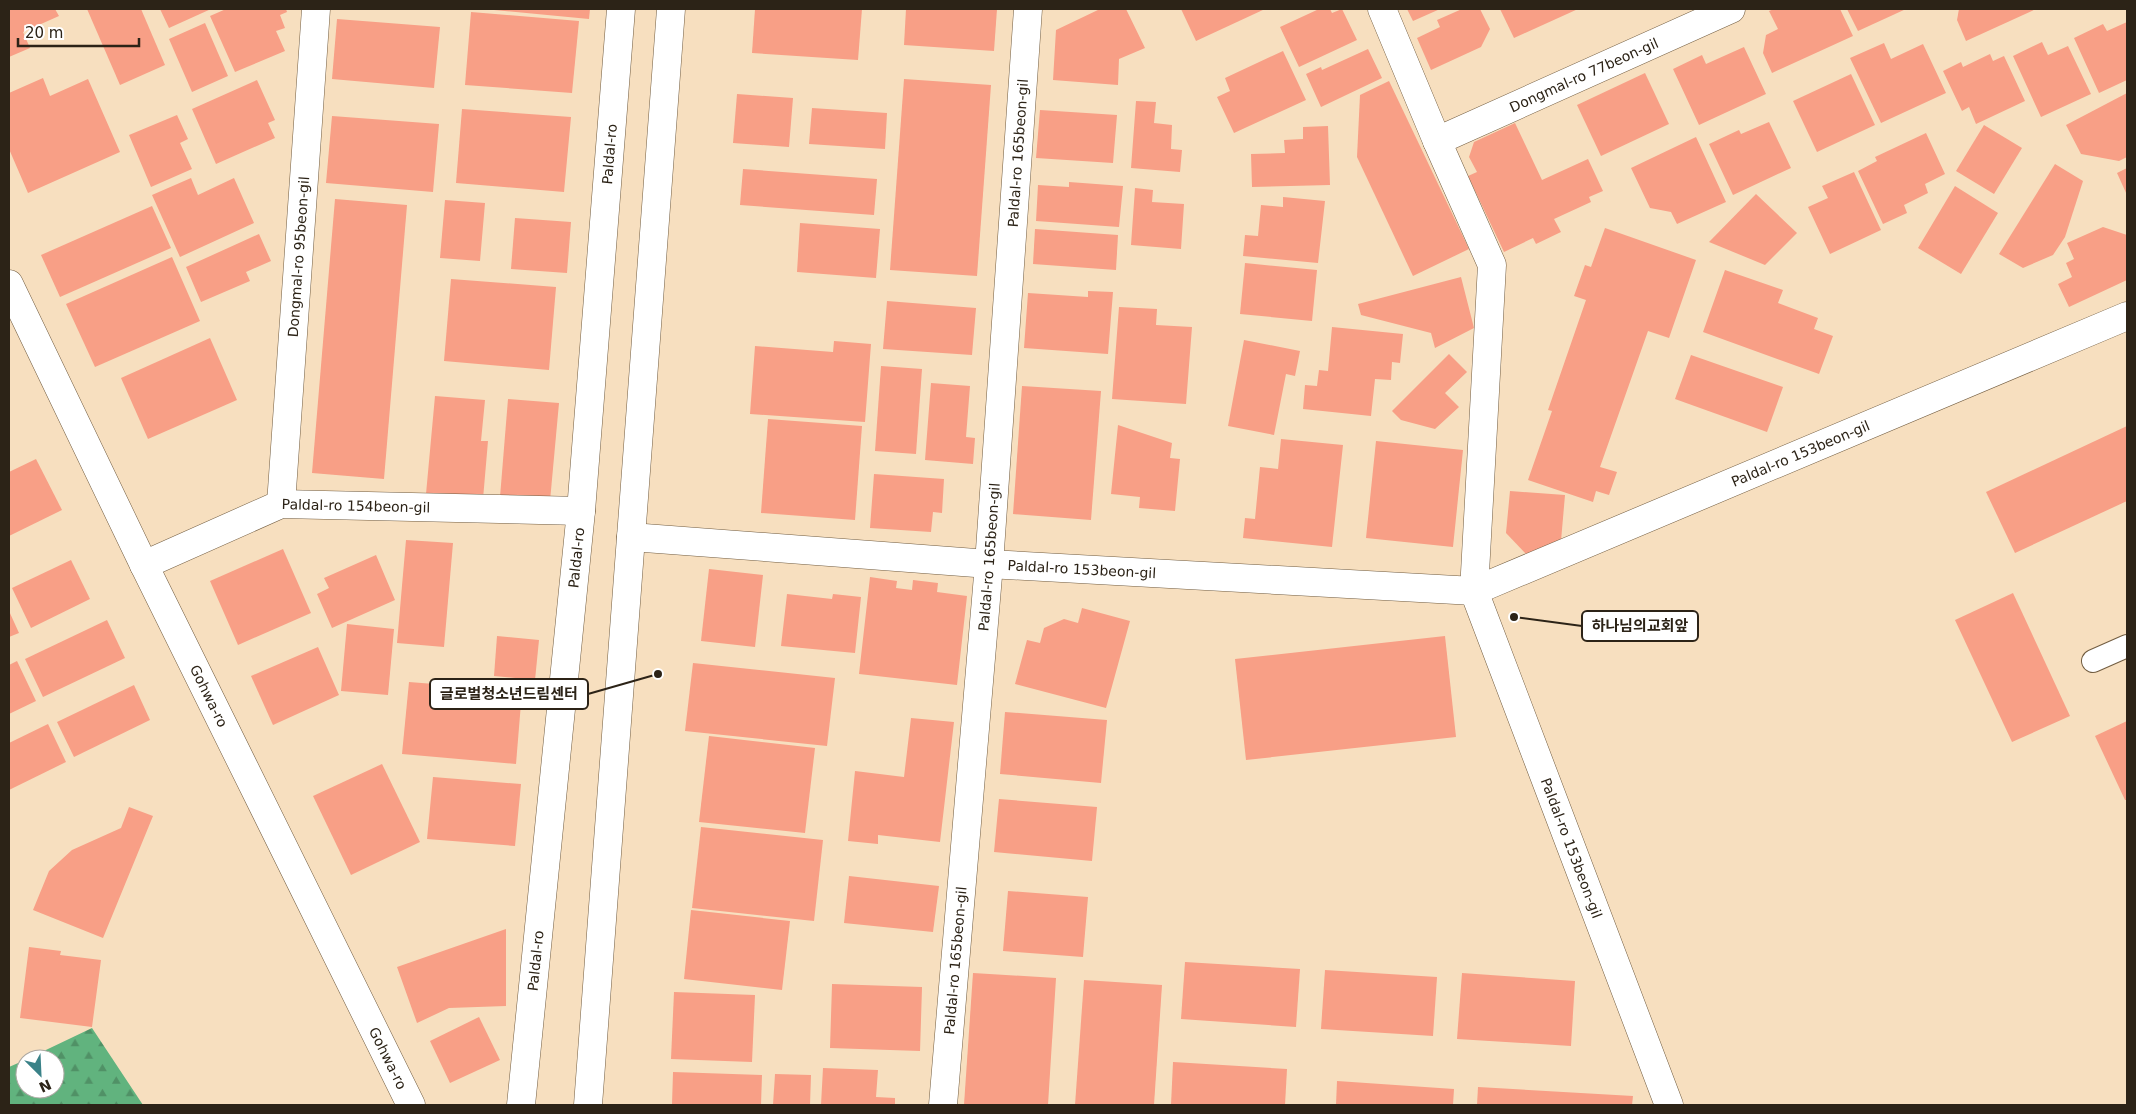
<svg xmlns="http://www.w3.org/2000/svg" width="2136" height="1114" viewBox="0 0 2136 1114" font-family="'DejaVu Sans','Noto Sans KR',sans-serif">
	<defs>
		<pattern id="forest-firs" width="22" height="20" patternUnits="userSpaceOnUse" patternTransform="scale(1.25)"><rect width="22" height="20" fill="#61b37e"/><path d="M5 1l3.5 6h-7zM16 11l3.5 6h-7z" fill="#509166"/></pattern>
	</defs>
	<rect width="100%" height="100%" fill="#f7dfbf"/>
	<path fill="url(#forest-firs)" d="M92,1028L143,1105H9V1067L25,1060V1089H55V1059H27Z"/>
	<g fill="#f89f86">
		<path d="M9,9H55L59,16L23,32L30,48L9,57Z"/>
		<path d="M87,9H141L165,65L120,85Z"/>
		<path d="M160,9H211L169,28Z"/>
		<path d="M226,9H286L287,12L280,15L285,28L276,31L285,51L235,72L210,16Z"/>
		<path d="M483,9H590L589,19Z"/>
		<path d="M755,9H862L858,60L752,53Z"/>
		<path d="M906,9H997L994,51L904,45Z"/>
		<path d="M1100,9H1126L1145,48L1119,59L1118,85L1053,80L1056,30Z"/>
		<path d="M1181,9H1265L1196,41Z"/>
		<path d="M1319,9H1330L1332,13L1342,9L1357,40L1299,67L1280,27Z"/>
		<path d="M1407,9H1440L1413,21Z"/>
		<path d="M1462,9H1480L1490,29L1481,47L1431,70L1417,38L1440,27L1437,20Z"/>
		<path d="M1500,9H1578L1514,38Z"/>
		<path d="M1774,9H1840L1853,36L1772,73L1763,53L1766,35L1778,29L1769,11Z"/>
		<path d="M1847,9H1906L1858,31Z"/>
		<path d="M1959,9H2036L1966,41L1957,20Z"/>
		<path d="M471,12L579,21L572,93L465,85Z"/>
		<path d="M337,19L440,27L434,88L332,79Z"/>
		<path d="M2127,22V80L2099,93L2074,38L2103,24L2107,31Z"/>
		<path d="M205,23L228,76L192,92L169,39Z"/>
		<path d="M2042,42L2048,55L2068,46L2091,94L2041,117L2013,56Z"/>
		<path d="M1884,43L1891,59L1923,44L1946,93L1881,123L1850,58Z"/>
		<path d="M1744,47L1766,94L1699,125L1673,69L1702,55L1706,64Z"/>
		<path d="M1368,49L1382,78L1321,107L1306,74L1321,67L1322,70Z"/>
		<path d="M1283,51L1306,100L1234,133L1217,97L1230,91L1225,78Z"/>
		<path d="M1990,54L1993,61L2004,56L2025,101L1976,124L1969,107L1962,111L1943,71L1961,62L1963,67Z"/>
		<path d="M1645,73L1669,124L1601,156L1577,105Z"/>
		<path d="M1851,74L1875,125L1817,152L1793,101Z"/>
		<path d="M43,78L50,96L88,79L120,152L28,193L9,149V93Z"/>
		<path d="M904,79L991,85L977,276L890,270Z"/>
		<path d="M257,80L275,120L268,123L275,138L216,164L192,109Z"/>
		<path d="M1389,81L1469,249L1413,276L1357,157L1360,95Z"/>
		<path d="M2127,93V157L2119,161L2081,154L2066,125Z"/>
		<path d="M737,94L793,98L789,147L733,143Z"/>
		<path d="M1136,101L1156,102L1154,123L1172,125L1171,149L1182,150L1180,172L1131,168Z"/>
		<path d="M812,108L887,113L885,149L809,144Z"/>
		<path d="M462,109L571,117L564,192L456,183Z"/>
		<path d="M1040,110L1117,115L1113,163L1036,158Z"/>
		<path d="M177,115L188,139L180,143L192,169L151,187L129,135Z"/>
		<path d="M332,116L439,124L433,192L326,183Z"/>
		<path d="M1769,122L1791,168L1733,195L1709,144L1739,130L1741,134Z"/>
		<path d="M1515,123L1542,180L1588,159L1603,191L1589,197L1591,202L1554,219L1561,232L1536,244L1533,238L1504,252L1468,176L1477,172L1469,157L1474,142Z"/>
		<path d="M1984,125L2022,148L1994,194L1956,171Z"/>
		<path d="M1328,126L1330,185L1252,187L1251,154L1285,153L1284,140L1303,139V127Z"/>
		<path d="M1926,133L1945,174L1925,184L1928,193L1904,205L1907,213L1883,224L1858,171L1877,161L1875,157Z"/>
		<path d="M1696,137L1726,202L1677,224L1671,212L1650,208L1631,168Z"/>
		<path d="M2055,164L2083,181L2065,237L2053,255L2023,268L1999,254Z"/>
		<path d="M2127,168V195L2117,173Z"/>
		<path d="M743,169L877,179L874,215L740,205Z"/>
		<path d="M1854,172L1881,230L1830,254L1808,207L1828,198L1822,186Z"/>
		<path d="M191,178L198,195L234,178L254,223L180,257L152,195Z"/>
		<path d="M1069,182L1123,186L1119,227L1036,221L1038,185L1069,187Z"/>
		<path d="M1955,186L1998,213L1961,274L1918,248Z"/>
		<path d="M1135,188L1153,190L1152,202L1184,204L1181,249L1131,245Z"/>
		<path d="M1756,194L1797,233L1765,265L1709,242Z"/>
		<path d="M1283,197L1325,201L1318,263L1243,256L1245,235L1258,236L1261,205L1283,207Z"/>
		<path d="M335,199L407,205L384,479L312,473Z"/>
		<path d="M445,200L485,203L480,261L440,258Z"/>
		<path d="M152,206L171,248L60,297L41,255Z"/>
		<path d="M515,218L571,222L567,273L511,269Z"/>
		<path d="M800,223L880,229L876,278L797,272Z"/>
		<path d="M2103,227L2127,235V280L2069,307L2058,284L2072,277L2066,263L2074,259L2067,243Z"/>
		<path d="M1605,228L1696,260L1669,338L1648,331L1600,467L1617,472L1609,495L1596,491L1593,502L1528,480L1552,411L1548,410L1586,300L1574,296L1585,265L1591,267Z"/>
		<path d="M1035,229L1118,235L1116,270L1033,264Z"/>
		<path d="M259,234L271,261L246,272L250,281L201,302L186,267Z"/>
		<path d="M172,257L200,321L95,367L66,304Z"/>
		<path d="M1245,263L1317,270L1312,321L1240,314Z"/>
		<path d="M1725,270L1783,290L1778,303L1818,318L1814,329L1833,336L1819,374L1703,332Z"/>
		<path d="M1461,277L1474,328L1435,348L1431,333L1361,315L1358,304Z"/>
		<path d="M451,279L556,287L549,370L444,361Z"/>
		<path d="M1088,291L1113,292L1108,354L1024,348L1028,293L1088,297Z"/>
		<path d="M887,301L976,308L972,355L883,349Z"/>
		<path d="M1119,307L1157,309L1156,325L1192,327L1186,404L1112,399Z"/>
		<path d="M1332,327L1403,334L1400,363L1392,362L1391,380L1375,379L1371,416L1303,409L1305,385L1317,386L1319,370L1328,371Z"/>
		<path d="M210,338L237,400L148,439L121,378Z"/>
		<path d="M1244,340L1300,351L1295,376L1286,374L1274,435L1228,426Z"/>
		<path d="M834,341L871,344L865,422L750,414L755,346L833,352Z"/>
		<path d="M1449,354L1467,372L1445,393L1459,407L1435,429L1401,420L1392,411Z"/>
		<path d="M1691,355L1783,387L1767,432L1675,399Z"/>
		<path d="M881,366L922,369L916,454L875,451Z"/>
		<path d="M931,383L970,386L966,437L975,438L973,464L925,460Z"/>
		<path d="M1022,386L1101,391L1091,520L1013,514Z"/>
		<path d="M435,396L485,400L481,441H488L483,499L426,494Z"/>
		<path d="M508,399L559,403L550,501L500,497Z"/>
		<path d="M768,419L862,426L855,520L761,513Z"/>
		<path d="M1118,425L1172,443L1170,458L1180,459L1175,511L1139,508L1140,497L1111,494Z"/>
		<path d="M2127,426V501L2015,553L1986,492Z"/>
		<path d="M1281,439L1343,445L1332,547L1243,538L1245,518L1255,519L1260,467L1278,469Z"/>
		<path d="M1376,441L1463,450L1453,547L1366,538Z"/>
		<path d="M36,459L62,510L9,536V472Z"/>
		<path d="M874,474L944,479L942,513L933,512L931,532L870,528Z"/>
		<path d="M1510,491L1565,495L1561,541L1527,555L1506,533Z"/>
		<path d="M406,540L453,543L444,647L397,643Z"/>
		<path d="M283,549L311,613L238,645L210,581Z"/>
		<path d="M376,555L395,600L332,628L317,594L329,588L324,578Z"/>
		<path d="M71,560L90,599L31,628L12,588Z"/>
		<path d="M709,569L763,575L755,647L701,641Z"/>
		<path d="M870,577L897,581L896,588L912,590L913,580L938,583L937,592L967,596L957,685L859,674Z"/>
		<path d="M2013,593L2070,716L2012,742L1955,620Z"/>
		<path d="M787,594L832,599L833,594L861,597L855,653L781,646Z"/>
		<path d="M1082,608L1130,621L1106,708L1015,684L1027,640L1040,643L1044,628L1064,619L1078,623Z"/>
		<path d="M9,611L19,633L9,637Z"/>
		<path d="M107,620L125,658L43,697L25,659Z"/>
		<path d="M347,624L394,629L388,695L341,691Z"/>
		<path d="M497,636L539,640L535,680L494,676Z"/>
		<path d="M1445,636L1456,737L1246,760L1235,659Z"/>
		<path d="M318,647L339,695L273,725L251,676Z"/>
		<path d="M17,661L36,701L9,714V665Z"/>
		<path d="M693,663L835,678L827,746L685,731Z"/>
		<path d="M409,682L522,691L516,764L402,754Z"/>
		<path d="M134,685L150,720L74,757L57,722Z"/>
		<path d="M1005,712L1107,720L1101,783L1000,774Z"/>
		<path d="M911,718L954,722L940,842L878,835V844L848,841L855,771L904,777Z"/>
		<path d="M2127,721V800H2125L2095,736Z"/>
		<path d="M48,724L66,762L9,790V743Z"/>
		<path d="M709,736L815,748L805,833L699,822Z"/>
		<path d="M382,764L420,842L351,875L313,796Z"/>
		<path d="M433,777L521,784L515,846L427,839Z"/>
		<path d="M999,799L1097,807L1092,861L994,852Z"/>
		<path d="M129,807L153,816L103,938L33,910L49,871L72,850L121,828Z"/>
		<path d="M701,827L823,840L814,921L692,908Z"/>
		<path d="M849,876L939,886L933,932L844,923Z"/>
		<path d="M1008,891L1088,897L1083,957L1003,951Z"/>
		<path d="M691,910L790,921L782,990L684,979Z"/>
		<path d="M506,929V1006L449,1008L417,1023L397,967Z"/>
		<path d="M29,947L61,951L60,955L101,960L92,1027L20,1018Z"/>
		<path d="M1185,962L1300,969L1296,1027L1181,1019Z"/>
		<path d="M1325,970L1437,977L1433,1036L1321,1029Z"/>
		<path d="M973,973L1056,978L1048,1105H964Z"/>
		<path d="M1462,973L1575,981L1571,1046L1457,1039Z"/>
		<path d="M1084,980L1162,985L1154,1105H1075Z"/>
		<path d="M832,984L922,987L920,1051L830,1048Z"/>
		<path d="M674,992L755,995L752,1062L671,1059Z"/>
		<path d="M479,1017L500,1060L450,1083L430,1041Z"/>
		<path d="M1173,1062L1287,1069L1285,1105H1171Z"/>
		<path d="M823,1068L878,1070L876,1097L895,1098V1105H821Z"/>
		<path d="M673,1072L762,1075L761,1105H672Z"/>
		<path d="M775,1074L811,1075L810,1105H773Z"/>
		<path d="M1337,1081L1454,1089L1453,1105H1336Z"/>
		<path d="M1478,1087L1633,1096L1632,1105H1477Z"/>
	</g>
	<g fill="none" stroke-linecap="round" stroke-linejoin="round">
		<g stroke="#725d41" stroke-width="24">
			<path id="lane" d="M2093,661L2127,646"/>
		</g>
		<g stroke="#725d41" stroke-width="29">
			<g id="street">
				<path id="s1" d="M1382,9L1437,141L1492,265L1474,591L1669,1105"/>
				<path id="s2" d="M1437,141L1731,9"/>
				<path id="s3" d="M281,504L316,9"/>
				<path id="s4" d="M631,537L989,564L1474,591L2127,316"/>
				<path id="s5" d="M144,565L281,504L581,511"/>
				<path id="s6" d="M943,1105L989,564L1028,9"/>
			</g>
		</g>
		<g stroke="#725d41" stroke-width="29">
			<g id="secondary">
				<path id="s7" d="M9,284L144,565L411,1105"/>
				<path id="s8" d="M521,1105L581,511L621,9"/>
				<path d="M588,1105L671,9"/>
			</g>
		</g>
		<use href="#lane" stroke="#fff" stroke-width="22"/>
		<use href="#street" stroke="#fff" stroke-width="28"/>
		<use href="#secondary" stroke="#fff" stroke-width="28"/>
	</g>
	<g text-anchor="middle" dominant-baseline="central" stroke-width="4" stroke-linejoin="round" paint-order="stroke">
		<g font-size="14" fill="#2c2317" stroke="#fff">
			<text stroke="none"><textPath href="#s2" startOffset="161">Dongmal-ro 77beon-gil</textPath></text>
			<text stroke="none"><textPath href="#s6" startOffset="955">Paldal-ro 165beon-gil</textPath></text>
			<text stroke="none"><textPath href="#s8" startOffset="955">Paldal-ro</textPath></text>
			<text stroke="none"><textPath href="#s3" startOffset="248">Dongmal-ro 95beon-gil</textPath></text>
			<text stroke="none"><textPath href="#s4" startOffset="1199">Paldal-ro 153beon-gil</textPath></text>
			<text stroke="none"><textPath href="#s5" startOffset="225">Paldal-ro 154beon-gil</textPath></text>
			<text stroke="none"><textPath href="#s8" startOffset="550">Paldal-ro</textPath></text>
			<text stroke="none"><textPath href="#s6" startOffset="550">Paldal-ro 165beon-gil</textPath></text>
			<text stroke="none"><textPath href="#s4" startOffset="452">Paldal-ro 153beon-gil</textPath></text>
			<text stroke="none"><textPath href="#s7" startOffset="458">Gohwa-ro</textPath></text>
			<text stroke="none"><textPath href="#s1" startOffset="880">Paldal-ro 153beon-gil</textPath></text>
			<text stroke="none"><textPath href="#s8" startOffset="145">Paldal-ro</textPath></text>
			<text stroke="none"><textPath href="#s6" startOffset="145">Paldal-ro 165beon-gil</textPath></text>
			<text stroke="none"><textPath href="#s7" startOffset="862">Gohwa-ro</textPath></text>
		</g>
	</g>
	<path fill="none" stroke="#2c2317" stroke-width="2" d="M1514 617L1582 626M658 674L588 694"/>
	<g fill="#2c2317" stroke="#fff" stroke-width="2">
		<circle cx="1514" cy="617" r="5"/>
		<circle cx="658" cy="674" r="5"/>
	</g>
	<g fill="#fff" stroke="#2c2317" stroke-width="2">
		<rect x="1582" y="611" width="116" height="30" rx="5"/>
		<rect x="430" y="679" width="158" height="30" rx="5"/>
	</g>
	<g font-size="15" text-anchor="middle" font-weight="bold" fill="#2c2317">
		<text x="1640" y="631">하나님의교회앞</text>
		<text x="509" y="699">글로벌청소년드림센터</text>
	</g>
	<rect width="2136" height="1114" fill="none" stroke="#2c2317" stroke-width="20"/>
	<g transform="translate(40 1074) rotate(156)"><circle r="24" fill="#ffffff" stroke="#aba7a2"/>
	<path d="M0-4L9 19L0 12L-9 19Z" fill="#3a8288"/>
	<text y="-8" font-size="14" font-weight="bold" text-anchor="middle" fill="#2c2317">N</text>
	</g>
	<path d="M18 38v8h121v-8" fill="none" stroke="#2c2317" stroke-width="2.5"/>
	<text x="25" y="38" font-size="15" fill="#2c2317" stroke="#ffffff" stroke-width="4" paint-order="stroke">20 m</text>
</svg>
